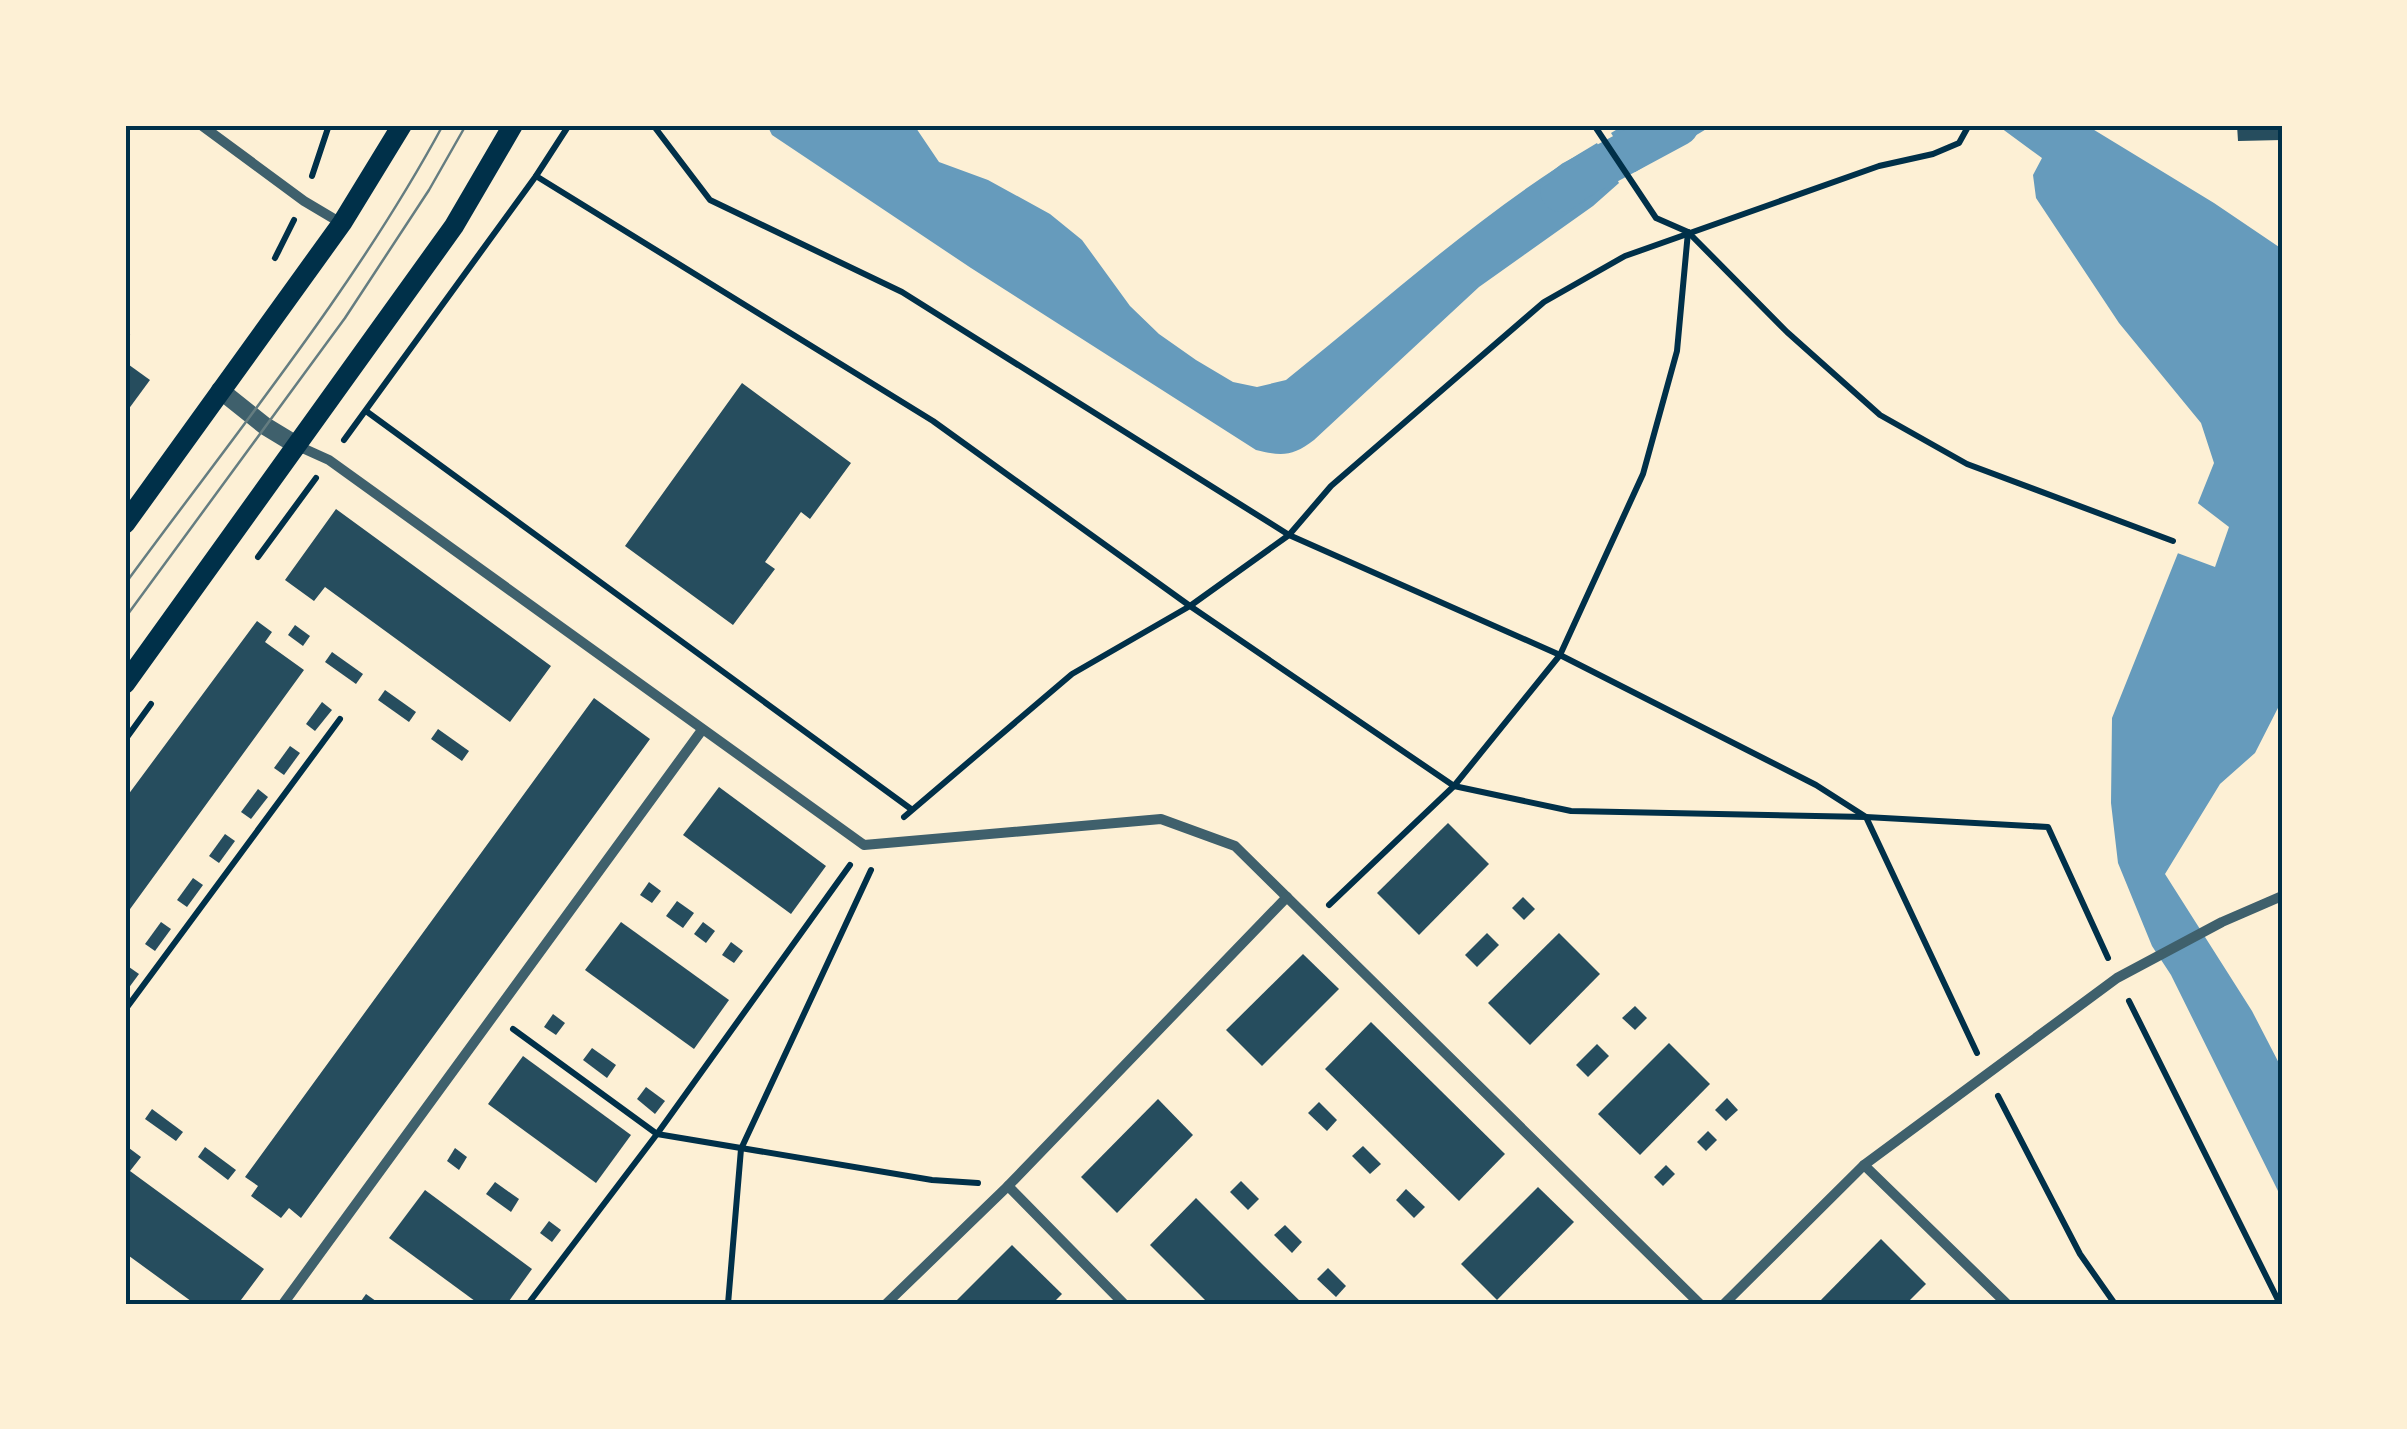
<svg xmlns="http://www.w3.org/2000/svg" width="2407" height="1429" viewBox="0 0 2407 1429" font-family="'IBM Plex Sans',sans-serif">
	<rect width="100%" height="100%" fill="#fdf0d5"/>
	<g fill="#669bbc">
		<path d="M767,125H914L939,162L988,180L1050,214L1082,240L1130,306L1159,334L1196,360L1233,382L1257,387L1286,380C1389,298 1484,209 1597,143L1619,183L1593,206L1479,287L1314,440C1292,457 1281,456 1256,450L971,268L772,135Z"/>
		<path d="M1624,125H1713L1635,172L1611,133Z"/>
		<path d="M1997,125H2086L2214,203L2282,249V700L2255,753L2220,784L2165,874L2252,1011L2282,1069V1199L2171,975L2152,946L2118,863L2111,803L2112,718L2214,463L2201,423L2119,323L2036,198L2033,175L2042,158Z"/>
	</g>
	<path fill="#fdf0d5" d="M2195,501L2229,527L2215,567L2172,551Z"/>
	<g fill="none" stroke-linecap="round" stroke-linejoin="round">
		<path stroke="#669bbc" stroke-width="42" d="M1561,191L1574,181L1678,125"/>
	</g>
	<g fill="#264d5e">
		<path d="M2237,125H2282V140L2238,141Z"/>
		<path d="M125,362L150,380L125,414Z"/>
		<path d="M742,383L851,463L810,519L801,512L765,562L775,569L733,625L625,546Z"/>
		<path d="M336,509L551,666L510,722L325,587L314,601L285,580Z"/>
		<path d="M257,621L272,632L265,642L304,670L125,916V799Z"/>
		<path d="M295,625L310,636L303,646L288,635Z"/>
		<path d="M332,652L363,674L356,684L325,662Z"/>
		<path d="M385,690L416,712L409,722L378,700Z"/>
		<path d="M594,698L650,739L301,1218L289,1208L281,1218L251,1196L258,1186L245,1177Z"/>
		<path d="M322,702L332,710L315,731L306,724Z"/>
		<path d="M438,729L469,751L462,761L431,739Z"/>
		<path d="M290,746L300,753L284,775L274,768Z"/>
		<path d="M719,787L826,866L791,914L683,835Z"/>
		<path d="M258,789L268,797L251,819L241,812Z"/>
		<path d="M1448,823L1489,864L1419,935L1377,893Z"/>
		<path d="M225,834L235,841L219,863L209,856Z"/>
		<path d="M193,878L203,885L187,907L177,900Z"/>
		<path d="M649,882L661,891L652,903L640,895Z"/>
		<path d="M1523,897L1535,909L1524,920L1512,908Z"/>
		<path d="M677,901L694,913L683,928L666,916Z"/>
		<path d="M161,922L171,929L155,951L145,944Z"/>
		<path d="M621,922L729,1000L694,1049L585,970Z"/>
		<path d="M703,922L715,931L706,943L694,934Z"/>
		<path d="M1487,933L1499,945L1477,967L1465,955Z"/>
		<path d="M1559,933L1600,974L1530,1045L1488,1003Z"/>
		<path d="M731,942L743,951L734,963L722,955Z"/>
		<path d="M1303,954L1339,989L1262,1066L1226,1030Z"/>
		<path d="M129,967L139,974L125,993V972Z"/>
		<path d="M1635,1006L1647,1018L1635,1030L1622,1018Z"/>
		<path d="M553,1014L565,1023L556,1035L544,1027Z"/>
		<path d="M1371,1022L1505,1154L1459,1201L1325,1069Z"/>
		<path d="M1669,1043L1710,1084L1640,1155L1598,1114Z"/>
		<path d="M1597,1044L1609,1056L1588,1077L1576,1065Z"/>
		<path d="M592,1048L616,1065L607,1078L583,1060Z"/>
		<path d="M523,1056L631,1135L596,1183L488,1104Z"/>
		<path d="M646,1087L665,1101L655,1114L637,1099Z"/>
		<path d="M1727,1098L1738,1110L1726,1121L1715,1110Z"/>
		<path d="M1158,1099L1193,1135L1117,1213L1081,1177Z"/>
		<path d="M1319,1102L1337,1120L1327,1131L1308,1113Z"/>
		<path d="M152,1109L183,1132L176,1141L145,1119Z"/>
		<path d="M1708,1131L1717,1140L1706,1151L1697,1142Z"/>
		<path d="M125,1145L141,1157L130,1171L264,1269L238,1304H195L125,1253Z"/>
		<path d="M1363,1146L1381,1164L1370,1174L1352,1156Z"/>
		<path d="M205,1147L236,1170L228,1180L198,1157Z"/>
		<path d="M455,1148L467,1157L459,1170L447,1161Z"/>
		<path d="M1666,1165L1675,1174L1663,1186L1654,1177Z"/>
		<path d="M1241,1181L1259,1199L1248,1210L1230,1192Z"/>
		<path d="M495,1182L519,1199L511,1212L486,1194Z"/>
		<path d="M1538,1187L1574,1222L1497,1300L1461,1264Z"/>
		<path d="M1406,1189L1425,1207L1414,1218L1396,1200Z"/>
		<path d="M425,1190L532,1269L507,1304H479L389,1238Z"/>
		<path d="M1196,1198L1263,1265L1303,1304H1209L1150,1245Z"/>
		<path d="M549,1221L561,1230L552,1242L540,1233Z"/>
		<path d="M1285,1225L1302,1242L1292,1253L1274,1235Z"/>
		<path d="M1881,1239L1926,1284L1906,1304H1817Z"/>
		<path d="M1012,1245L1062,1294L1052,1304H953Z"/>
		<path d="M1328,1268L1346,1286L1336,1297L1317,1279Z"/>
		<path d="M366,1294L380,1304H359Z"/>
	</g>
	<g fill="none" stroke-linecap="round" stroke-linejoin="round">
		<g stroke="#003049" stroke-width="6">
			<path d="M653,125L710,200L902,292L1289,535L1560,655L1816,785L1866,817L1977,1053"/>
			<path d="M1594,125L1656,218L1688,232L1787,332L1880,415L1967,464L2173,541"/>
			<path d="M312,176L329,125"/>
			<path d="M536,176L933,421L1190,606L1454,786L1571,811L1866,817L2048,827L2108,958"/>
			<path d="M275,258L294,220"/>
			<path d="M125,334L127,335"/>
			<path d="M366,411L911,809"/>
			<path d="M344,440L536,176L569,125"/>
			<path d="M258,557L316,478"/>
			<path d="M125,740L151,704"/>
			<path d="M904,817L1072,674L1190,606L1289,535L1331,486L1544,302L1625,256L1879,166L1933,154L1959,143L1969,125"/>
			<path d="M1329,905L1454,786L1560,655L1643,474L1677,351L1688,232"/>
			<path d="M2129,1001L2280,1304"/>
			<path d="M125,1010L340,719"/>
			<path d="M513,1029L657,1134L932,1180L978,1183"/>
			<path d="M1998,1096L2080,1254L2115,1304"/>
			<path d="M528,1304L657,1134L850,865"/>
			<path d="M728,1304L741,1149L871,870"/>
		</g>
		<g stroke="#3f606c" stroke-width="10">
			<path d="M201,125L304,201L341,223"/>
			<path d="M298,446L329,460L864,845L1161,819L1235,846L1700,1304"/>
			<path d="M1864,1165L2007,1304"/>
			<path d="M1008,1186L1124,1304"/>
			<path d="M283,1304L702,730"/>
			<path d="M886,1304L1008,1186L1287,897"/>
			<path d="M1724,1304L1864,1165L2117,978L2222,922L2282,896"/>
		</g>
		<path stroke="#3f606c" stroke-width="18" d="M220,390L265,426L298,446"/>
		<g stroke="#003049" stroke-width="20">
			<path d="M125,524L342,223L402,125"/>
			<path d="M125,684L454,226L513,125"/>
		</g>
		<g stroke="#657d81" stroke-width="2.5">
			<path d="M125,584C234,435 355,288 443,125"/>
			<path d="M125,618L345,318L429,190L466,125"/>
		</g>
	</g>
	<rect width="2407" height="1429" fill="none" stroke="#fdf0d5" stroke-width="255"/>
	<rect x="128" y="128" width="2152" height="1174" fill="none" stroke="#003049" stroke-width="4"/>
</svg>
